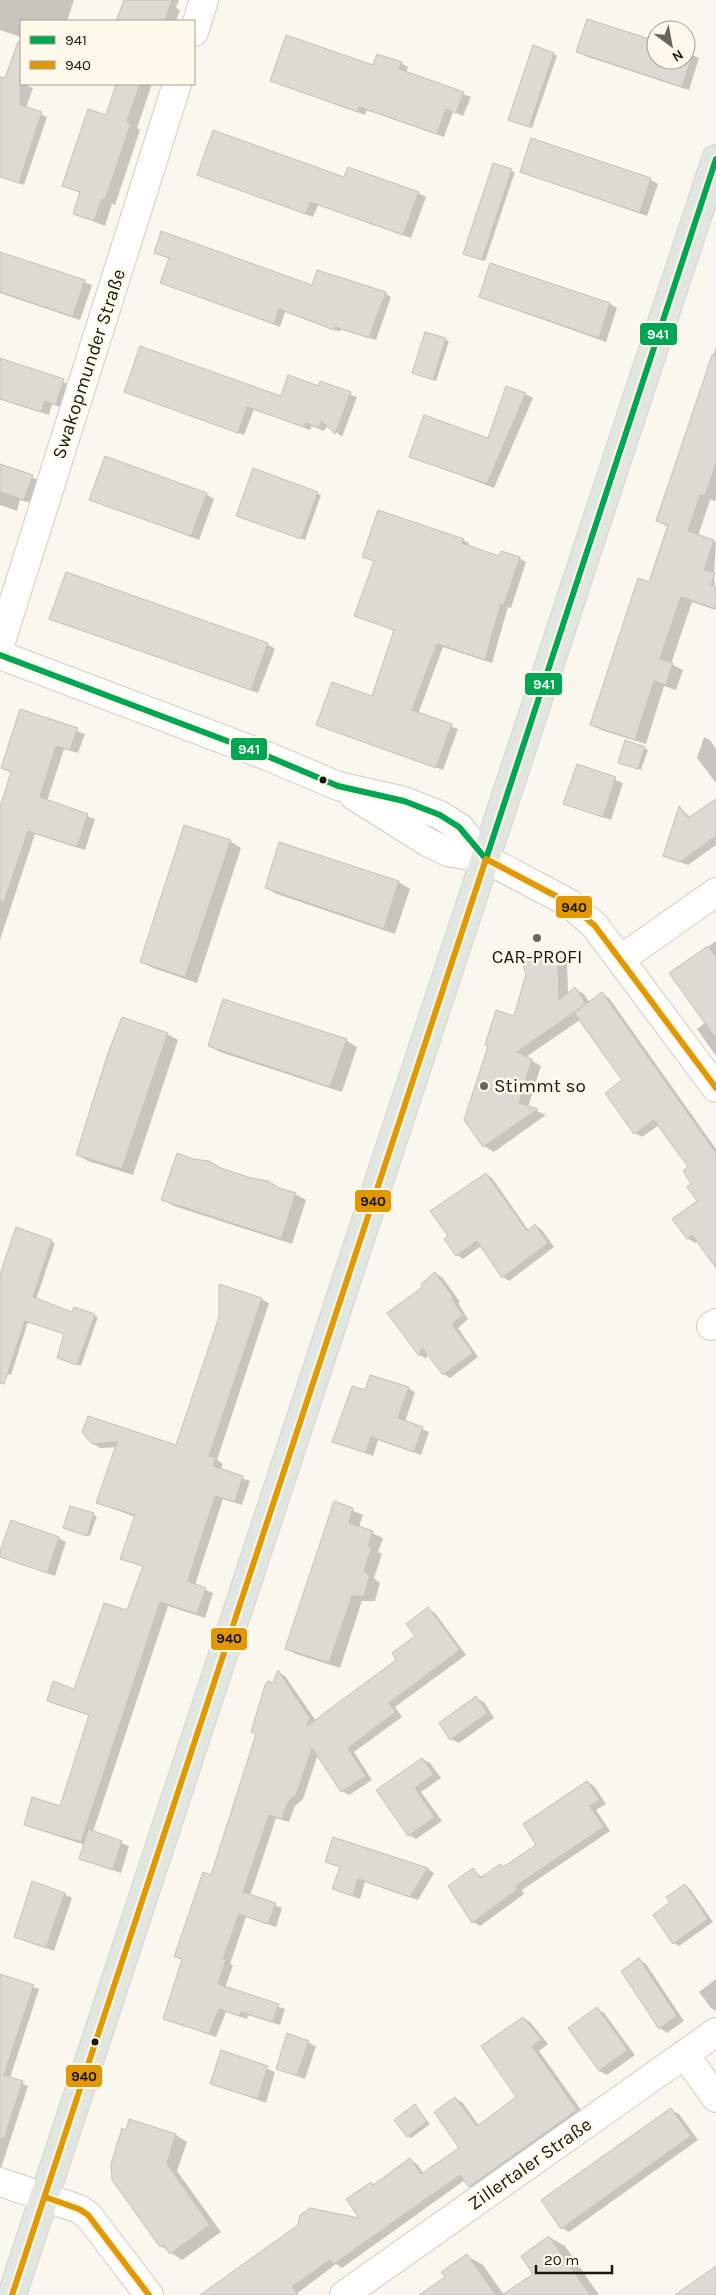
<svg xmlns="http://www.w3.org/2000/svg" width="716" height="2295" viewBox="0 0 716 2295" font-family="Karla,sans-serif">
	<rect width="100%" height="100%" fill="#faf7ee"/>
	<g fill="#0003">
		<path d="M0,0H74L67,21H21V37L0,30Z"/>
		<path d="M125,0H179L176,8L180,10L176,21H118Z"/>
		<path d="M656,42V60H686V52L699,58L689,90L585,56L577,51Z"/>
		<path d="M554,54L557,56L532,128L509,120Z"/>
		<path d="M401,63L408,67L406,73L471,97L463,116L453,112L444,137L367,110L365,115L279,84Z"/>
		<path d="M0,78L6,80L7,78L33,88L26,108L47,117L24,185L0,176Z"/>
		<path d="M117,84H152L137,128L140,130L115,205L112,204L105,226L75,214L81,194L64,185L106,117Z"/>
		<path d="M532,140L651,180L658,184L647,216L522,172Z"/>
		<path d="M511,171L515,172L485,261L468,255Z"/>
		<path d="M199,175L345,178L418,193L426,197L411,238L318,205L313,217Z"/>
		<path d="M0,253L92,285L80,320L0,293Z"/>
		<path d="M155,253L312,287L385,293L391,297L376,340L341,329L340,332L285,312L280,327L162,282L170,259Z"/>
		<path d="M480,297L610,304L617,308L606,342Z"/>
		<path d="M426,333L449,341L436,381L416,374Z"/>
		<path d="M716,347V498L715,501L710,500L698,536L716,542L714,575L716,610L692,602L671,664L683,670L676,690L664,686L646,744L601,730L591,724L650,583L668,527L658,521Z"/>
		<path d="M0,359L71,385L63,408L52,404L49,415L0,399Z"/>
		<path d="M321,383L357,397L342,437L328,425L324,431L312,426L310,430L254,409L244,435L126,392L281,398L320,387Z"/>
		<path d="M525,394L533,398L494,488L410,456L489,439Z"/>
		<path d="M0,465L39,480L31,503L20,500L17,511L0,505Z"/>
		<path d="M254,470L321,495L305,540L241,517Z"/>
		<path d="M206,494L214,499L199,540L91,499Z"/>
		<path d="M463,540L469,543L468,547L499,557L519,558L526,562L511,608L508,607L492,663L443,647L418,714L458,729L443,770L318,725L373,698L395,631L356,616L375,562L363,557Z"/>
		<path d="M50,618L267,644L275,649L258,693Z"/>
		<path d="M21,710L85,734L78,753L64,749L47,801L95,819L85,850L35,834L0,940V811L12,773L2,768Z"/>
		<path d="M704,737L710,740L716,749V783L697,758Z"/>
		<path d="M644,748L648,750L641,770L623,764Z"/>
		<path d="M577,766L623,783L611,820L565,804Z"/>
		<path d="M716,800V845L688,865L664,856L680,808L691,818Z"/>
		<path d="M230,841L241,848L197,983L153,968L141,962Z"/>
		<path d="M280,844L399,882L410,889L395,934L277,894L266,888Z"/>
		<path d="M716,941V1056L697,1029L706,1022L671,973Z"/>
		<path d="M558,955L567,961L568,994L575,989L584,994L590,1003L602,994L609,998L716,1149V1264L698,1240L695,1243L687,1238L699,1201L689,1167L659,1125L642,1137L635,1133L624,1081L580,1020L526,1057L541,1066L528,1107L546,1115L494,1152L484,1146L466,1120L515,1017Z"/>
		<path d="M167,1034L178,1040L133,1175L88,1161L77,1154Z"/>
		<path d="M346,1040L357,1047L342,1092L220,1052L209,1046Z"/>
		<path d="M222,1170L295,1194L306,1200L292,1244L174,1206L163,1200Z"/>
		<path d="M486,1174L492,1178L529,1231L536,1226L542,1230L554,1247L509,1281L503,1277L481,1246L463,1259L457,1255L450,1236Z"/>
		<path d="M17,1229L55,1243L36,1300L73,1313L74,1308L98,1317L81,1366L61,1359L66,1334L28,1322L11,1375L0,1372V1279Z"/>
		<path d="M436,1274L442,1277L460,1302L458,1303L468,1319L458,1328L478,1357L450,1378L444,1374L428,1353L426,1359L420,1355L388,1313L422,1288Z"/>
		<path d="M261,1299L269,1303L217,1460L223,1464L220,1470L250,1481L242,1505L223,1499L195,1585L213,1593L205,1618L168,1606L93,1832L129,1846L121,1873L81,1858L85,1845L33,1828L25,1824L60,1807L90,1716L48,1700L75,1690L128,1612L143,1567L121,1558L136,1517L97,1503L117,1447L100,1448L92,1443L84,1431L177,1447Z"/>
		<path d="M408,1388L415,1392L405,1422L429,1432L421,1455L378,1440L373,1456L334,1441Z"/>
		<path d="M334,1503L363,1515L359,1527L383,1538L378,1552L382,1554L374,1578L380,1583L375,1601H362L340,1668L296,1654L286,1648Z"/>
		<path d="M71,1508L97,1516L90,1536L68,1529Z"/>
		<path d="M59,1538L66,1542L55,1576L0,1556Z"/>
		<path d="M428,1609L435,1613L466,1655L395,1707L402,1717L354,1752L372,1780L349,1795L342,1791L318,1754L303,1799L295,1806L289,1822L276,1818L250,1896L282,1908L276,1927L246,1917L230,1964L233,1965L225,1988L285,2009L280,2025L248,2015L247,2019L226,2012L216,2037L164,2018L183,1960L176,1956L211,1876L278,1672L285,1676L316,1721L398,1660L416,1636Z"/>
		<path d="M476,1698L484,1702L494,1718L459,1743L451,1739Z"/>
		<path d="M422,1759L430,1763L441,1778L421,1792L442,1821L416,1839L409,1835L378,1791Z"/>
		<path d="M587,1782L594,1786L606,1804L596,1810L610,1831L522,1890L524,1894L480,1926L473,1922V1870L483,1878L500,1865L504,1868L538,1845Z"/>
		<path d="M334,1838L428,1869L434,1873L418,1900L365,1882L360,1899L341,1892L334,1888L341,1868L327,1861Z"/>
		<path d="M685,1886L690,1889L713,1922L679,1946L674,1943L672,1903Z"/>
		<path d="M64,1894L72,1898L54,1951L15,1937Z"/>
		<path d="M639,1960L646,1964L684,2021L667,2033L660,2028Z"/>
		<path d="M2,1976L39,1989L10,2078L28,2086L0,2171V1983Z"/>
		<path d="M716,1979V2011L711,2008L699,1992Z"/>
		<path d="M597,2009L604,2013L635,2055L607,2075L599,2071Z"/>
		<path d="M523,2018L530,2022L548,2044L539,2051L584,2114L477,2191L469,2186L465,2180L342,2268L336,2264L295,2295H202L362,2219L371,2183L374,2185L410,2160L417,2164L424,2174L461,2148L455,2098L463,2103L479,2126L518,2097Z"/>
		<path d="M288,2034L316,2046L305,2079L277,2068Z"/>
		<path d="M222,2052L275,2072L266,2103L212,2083Z"/>
		<path d="M415,2106L430,2124L411,2138L408,2136Z"/>
		<path d="M671,2110L679,2114L698,2140L569,2232L562,2228Z"/>
		<path d="M130,2120L176,2135L187,2142L177,2171L221,2232L182,2260L161,2246L127,2131Z"/>
		<path d="M549,2237L565,2246L599,2295H437L447,2278L467,2256L483,2265L504,2295L535,2274Z"/>
	</g>
	<g fill="#dddad3" stroke="#c4c1ba">
		<path d="M124,0H172L165,21H116Z"/>
		<path d="M587,19L656,41V60H686V51L693,53L682,87L576,52Z"/>
		<path d="M286,35L373,65L377,54L402,62L399,69L464,92L456,113L446,109L437,134L359,107L358,112L270,81Z"/>
		<path d="M18,42H21L20,105L42,112L19,183L0,177V77L5,78Z"/>
		<path d="M533,45L554,53L529,127L508,120Z"/>
		<path d="M116,84H140L127,122L131,123L105,200L102,199L94,221L73,214L80,192L62,186L88,109L106,115Z"/>
		<path d="M213,130L344,177L348,167L419,192L403,235L310,202L306,214L197,175Z"/>
		<path d="M531,138L651,178L640,213L520,172Z"/>
		<path d="M493,163L512,169L482,260L463,254Z"/>
		<path d="M161,231L312,285L317,270L386,292L369,338L335,327L334,330L279,309L274,324L160,283L169,258L154,253Z"/>
		<path d="M0,252L85,280L73,317L0,292Z"/>
		<path d="M490,263L610,303L599,338L479,297Z"/>
		<path d="M425,332L446,338L433,380L412,373Z"/>
		<path d="M140,346L281,396L288,375L319,386L320,381L351,392L335,434L322,421L318,428L306,423L304,427L247,407L238,433L124,392Z"/>
		<path d="M712,355H716V463L705,496L700,495L688,531L714,540L704,570L715,573L711,585L716,587V609L681,597L660,659L673,663L666,685L654,681L635,740L590,725L638,578L649,582L668,525L656,521Z"/>
		<path d="M0,358L64,379L56,405L45,401L41,412L0,399Z"/>
		<path d="M506,386L526,393L487,484L409,457L424,415L488,438Z"/>
		<path d="M105,456L207,493L191,536L89,500Z"/>
		<path d="M0,464L33,475L24,500L0,492Z"/>
		<path d="M253,468L318,492L301,539L236,516Z"/>
		<path d="M378,510L464,539L462,543L499,556L501,551L520,557L504,605L501,604L485,660L437,644L412,710L452,724L436,768L316,725L332,682L372,696L394,630L354,616L374,561L362,557Z"/>
		<path d="M66,572L268,643L251,690L49,619Z"/>
		<path d="M20,709L78,728L70,750L56,746L40,797L88,814L77,847L28,831L4,902L0,901V807L11,772L1,768Z"/>
		<path d="M625,740L645,747L638,769L618,763Z"/>
		<path d="M577,764L616,777L603,817L563,804Z"/>
		<path d="M716,799V836L680,862L663,856L679,806L688,818Z"/>
		<path d="M184,825L231,840L185,977L140,962Z"/>
		<path d="M279,842L399,881L384,929L265,888Z"/>
		<path d="M708,946L716,957V1039L669,973Z"/>
		<path d="M558,954L559,1000L575,987L586,1004L517,1052L532,1059L519,1103L538,1109L483,1147L464,1120L488,1046L485,1045L496,1010L514,1016L526,974L522,962Z"/>
		<path d="M602,992L716,1153V1268L692,1235L687,1239L672,1219L697,1201L687,1187L691,1184L683,1171L688,1167L654,1120L634,1134L605,1093L622,1080L574,1013Z"/>
		<path d="M223,999L347,1039L330,1087L208,1046Z"/>
		<path d="M122,1017L168,1033L122,1169L76,1155L108,1053Z"/>
		<path d="M177,1153L193,1159L209,1161L221,1168L251,1178L268,1181L279,1188L296,1193L281,1239L161,1200Z"/>
		<path d="M486,1173L527,1231L535,1224L548,1243L502,1278L477,1241L456,1256L444,1239L448,1236L430,1211Z"/>
		<path d="M16,1227L52,1240L33,1297L72,1312L74,1307L95,1314L77,1365L57,1358L64,1334L25,1321L4,1384L0,1383V1274Z"/>
		<path d="M435,1272L454,1298L452,1299L463,1315L452,1324L473,1353L443,1375L422,1348L419,1356L387,1313L421,1288L422,1283Z"/>
		<path d="M219,1284L262,1298L209,1456L216,1458L213,1466L243,1476L235,1502L215,1496L188,1581L206,1588L197,1614L160,1602L81,1842L24,1825L32,1797L60,1806L89,1715L47,1701L53,1681L74,1689L104,1603L127,1610L143,1566L120,1559L135,1515L96,1503L117,1442L92,1444L82,1432L88,1416L176,1445L219,1317Z"/>
		<path d="M370,1375L409,1387L398,1418L423,1427L414,1452L371,1437L366,1453L332,1442L352,1386L365,1390Z"/>
		<path d="M334,1501L353,1508L349,1523L373,1531L368,1546L372,1547L364,1571L370,1576L364,1596H352L329,1663L285,1649Z"/>
		<path d="M70,1506L94,1513L87,1536L63,1528Z"/>
		<path d="M11,1520L59,1537L47,1573L0,1557V1551Z"/>
		<path d="M428,1607L460,1650L389,1703L396,1712L348,1748L366,1776L341,1792L312,1748L296,1795L288,1802L282,1819L269,1815L243,1892L276,1903L268,1924L239,1914L223,1959L226,1960L218,1984L279,2004L273,2022L241,2012L240,2016L219,2009L209,2034L163,2019L182,1959L174,1957L203,1872L211,1875L256,1734L251,1732L265,1685L268,1681L273,1683L278,1670L310,1718L307,1726L396,1660L392,1653L415,1636L406,1624Z"/>
		<path d="M476,1696L488,1713L450,1740L439,1723Z"/>
		<path d="M422,1758L434,1774L415,1788L435,1817L408,1836L376,1790Z"/>
		<path d="M587,1781L600,1800L590,1806L604,1827L516,1886L518,1889L472,1923L448,1886L473,1868L480,1878L500,1864L503,1867L536,1845L523,1824Z"/>
		<path d="M88,1829L122,1841L113,1870L79,1859Z"/>
		<path d="M333,1837L382,1853L428,1868L410,1897L358,1879L353,1896L332,1889L340,1867L325,1862Z"/>
		<path d="M32,1881L65,1893L46,1948L14,1937Z"/>
		<path d="M685,1884L708,1919L673,1944L653,1915L670,1902L666,1897Z"/>
		<path d="M639,1958L677,2016L659,2029L621,1971Z"/>
		<path d="M0,1974L34,1985L4,2075L23,2081L4,2139L0,2138Z"/>
		<path d="M597,2007L628,2050L599,2071L568,2028Z"/>
		<path d="M523,2017L542,2040L532,2046L577,2110L469,2187L460,2175L334,2264L330,2260L292,2287L298,2295H200L298,2225L300,2215L310,2208L359,2218L346,2199L371,2182L373,2185L410,2158L421,2174L459,2148L434,2112L455,2097L477,2126L516,2097L481,2046Z"/>
		<path d="M287,2033L309,2041L297,2076L276,2069Z"/>
		<path d="M221,2050L268,2066L258,2099L210,2084Z"/>
		<path d="M415,2104L427,2122L407,2137L394,2120Z"/>
		<path d="M671,2108L691,2136L561,2229L541,2200Z"/>
		<path d="M129,2119L176,2134L167,2164L210,2225L170,2254L163,2245L160,2247L112,2180L111,2164L122,2128L126,2130Z"/>
		<path d="M549,2236L590,2295H502L533,2274L521,2256Z"/>
		<path d="M467,2254L496,2295H419L445,2277L441,2272Z"/>
		<path d="M716,2266V2295H675Z"/>
	</g>
	<g fill="none" stroke-linecap="round" stroke-linejoin="round">
		<g stroke="#cfccc4" stroke-width="30">
			<g id="minor">
				<path d="M194,32L204,0"/>
				<path d="M0,645L177,84"/>
				<path d="M0,655L267,756L338,786L404,801L440,815L459,827L486,859"/>
				<path d="M354,796L427,842L448,852L486,859L569,903L595,926L716,1088"/>
				<path d="M621,959L716,892"/>
				<path d="M711,1326L716,1323"/>
				<path d="M685,2055L716,2098"/>
				<path d="M0,2182L79,2209L88,2215L149,2295"/>
				<path d="M344,2295L716,2032"/>
			</g>
		</g>
		<g stroke="#d4d2ce" stroke-width="30">
			<path id="major" d="M12,2295L716,159"/>
		</g>
		<use href="#minor" stroke="#fefefc" stroke-width="28"/>
		<use href="#major" stroke="#e2e6e0" stroke-width="28"/>
		<g stroke="#fef9ea" stroke-width="10">
			<g id="bus-1">
				<path d="M0,655L267,756L338,786L404,801L440,815L459,827L486,859"/>
				<path d="M486,859L716,159"/>
			</g>
		</g>
		<g stroke="#fef9ea" stroke-width="10">
			<g id="bus-2">
				<path d="M45,2197L79,2209L88,2215L149,2295"/>
				<path d="M12,2295L486,859L569,903L595,926L716,1088"/>
			</g>
		</g>
		<use href="#bus-1" stroke="#00a651" stroke-width="6"/>
		<use href="#bus-2" stroke="#e19802" stroke-width="6"/>
	</g>
	<g fill="#1a1811" stroke="#fef9ea" stroke-width="2">
		<circle cx="323" cy="780" r="4.5"/>
		<circle cx="95" cy="2042" r="4.5"/>
	</g>
	<g fill="#68665e" stroke="#fef9ea" stroke-width="2">
		<circle cx="537" cy="938" r="5"/>
		<circle cx="484" cy="1086" r="5"/>
	</g>
	<g text-anchor="middle" dominant-baseline="central" stroke-width="5" stroke-linejoin="round" paint-order="stroke">
		<g font-size="19" fill="#1a1811" stroke="#fef9ea">
			<text transform="translate(89 364) rotate(-72)">Swakopmunder Straße</text>
			<text transform="translate(530 2164) rotate(-35)">Zillertaler Straße</text>
		</g>
		<g font-size="19" fill="#1a1811" stroke="#fef9ea">
			<text x="537" y="957">CAR-PROFI</text>
			<text x="494" y="1086" text-anchor="start">Stimmt so</text>
		</g>
	</g>
	<g stroke="#fef9ea" stroke-width="2">
		<rect x="639" y="322" width="39" height="24" rx="5" fill="#00a651"/>
		<rect x="524" y="672" width="39" height="24" rx="5" fill="#00a651"/>
		<rect x="230" y="737" width="38" height="24" rx="5" fill="#00a651"/>
		<rect x="555" y="895" width="38" height="24" rx="5" fill="#e19802"/>
		<rect x="354" y="1189" width="38" height="24" rx="5" fill="#e19802"/>
		<rect x="210" y="1627" width="38" height="24" rx="5" fill="#e19802"/>
		<rect x="65" y="2064" width="38" height="24" rx="5" fill="#e19802"/>
	</g>
	<g font-size="14" text-anchor="middle" font-weight="bold" fill="#fff">
		<text x="658" y="339">941</text>
		<text x="544" y="689">941</text>
		<text x="249" y="754">941</text>
	</g>
	<g font-size="14" text-anchor="middle" font-weight="bold" fill="#111">
		<text x="574" y="912">940</text>
		<text x="373" y="1206">940</text>
		<text x="229" y="1643">940</text>
		<text x="84" y="2081">940</text>
	</g>
	<rect x="20" y="20" width="175" height="65" fill="#fef9ea" stroke="#a39f93"/>
	<rect x="30" y="36" width="25" height="8" fill="#00a651" stroke="#a39f93"/>
	<text x="65" y="45" font-size="15" fill="#1a1811">941</text>
	<rect x="30" y="61" width="25" height="8" fill="#e19802" stroke="#a39f93"/>
	<text x="65" y="70" font-size="15" fill="#1a1811">940</text>
	<g transform="translate(671 45) rotate(148)"><circle r="24" fill="#fef9ea" stroke="#a39f93"/>
	<path d="M0-4L9 19L0 12L-9 19Z" fill="#68665e"/>
	<text y="-8" font-size="14" font-weight="bold" text-anchor="middle" fill="#1a1811">N</text>
	</g>
	<path d="M536 2265v8h76v-8" fill="none" stroke="#1a1811" stroke-width="2.5"/>
	<text x="544" y="2265" font-size="15" fill="#1a1811" stroke="#fef9ea" stroke-width="4" paint-order="stroke">20 m</text>
</svg>
